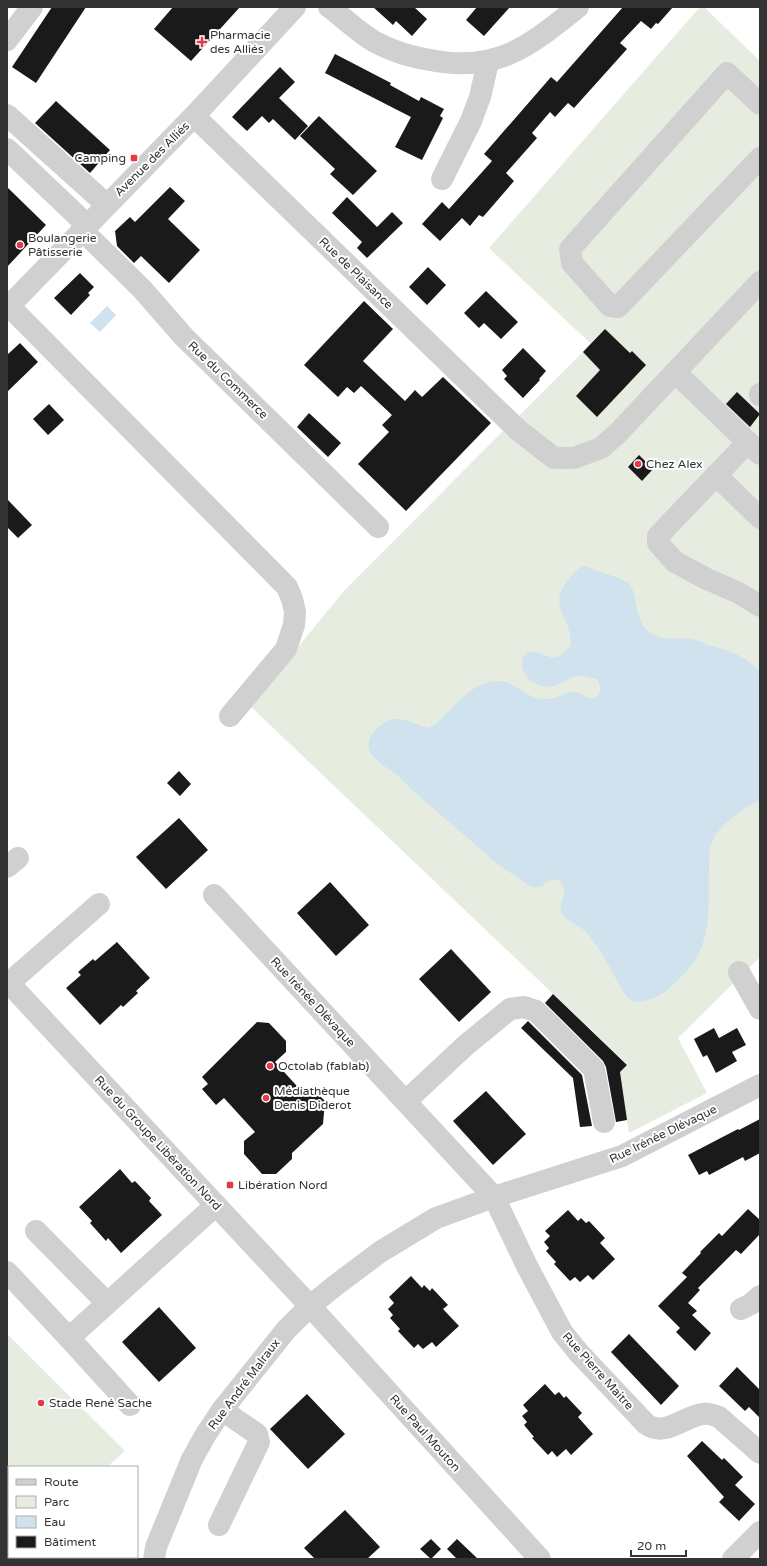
<svg xmlns="http://www.w3.org/2000/svg" width="767" height="1566" viewBox="0 0 767 1566" font-family="'Varela Round',sans-serif">
	<rect width="100%" height="100%" fill="#fff"/>
	<g fill="#e6ecdf">
		<path d="M700,7H704L760,61V957L678,1038L707,1093L629,1133L619,1073L628,1065L250,706L343,592L501,433L521,414L591,344L489,248Z"/>
		<path d="M7,1334L125,1451L107,1467H9V1556L7,1558Z"/>
	</g>
	<g fill="#cfe2ee">
		<path d="M107,306L116,315L100,332L90,323Z"/>
		<path d="M584,566L618,578L629,583C639,597 634,618 648,631C660,642 676,637 692,639C700,641 707,645 715,647C733,652 747,657 760,672V800C744,808 722,823 714,838C709,847 709,859 709,868C708,909 714,945 682,976C674,984 666,992 656,997C647,1001 635,1005 627,997C612,975 603,949 584,930C577,924 566,921 562,913C557,903 569,892 562,884C556,876 547,879 542,887H531L495,862L409,787C405,783 402,779 398,776C388,768 377,763 370,752C363,737 384,718 398,719C408,720 418,725 428,728C435,726 440,720 445,715C460,700 476,680 500,681C517,683 525,697 542,699C556,701 564,691 574,692C583,692 594,708 601,690L598,680C591,678 582,675 574,677C568,678 563,683 557,685C538,691 520,678 522,658L528,652C546,650 553,669 570,646C575,620 545,608 568,580C574,573 576,569 584,566Z"/>
	</g>
	<g fill="#1a1a1a">
		<path d="M52,7H86L36,83L12,67Z"/>
		<path d="M173,7H240L191,61L154,29Z"/>
		<path d="M373,7H414L427,19L412,36L396,21L393,25Z"/>
		<path d="M477,7H510L484,36L466,20Z"/>
		<path d="M623,7H673L658,24L656,23L651,29L641,21L620,43L627,49L574,108L568,103L555,117L550,112L532,133L537,138L506,173L514,181L483,217L479,215L470,226L462,218L440,241L422,224L442,202L449,209L492,161L484,154L551,77L557,82Z"/>
		<path d="M335,54L391,83L390,85L419,101L421,97L444,109L440,116L443,118L422,160L395,147L411,117L325,73Z"/>
		<path d="M280,67L295,82L279,98L308,126L295,140L273,119L269,123L262,116L247,131L232,117Z"/>
		<path d="M56,101L110,150L90,173L35,123Z"/>
		<path d="M319,116L377,171L353,195L330,174L335,169L300,136Z"/>
		<path d="M7,187L46,225L7,267Z"/>
		<path d="M170,187L185,201L168,219L200,250L169,283L141,256L134,263L117,246L115,231L130,217L135,222Z"/>
		<path d="M347,197L377,227L392,212L403,223L367,258L357,248L362,242L332,213Z"/>
		<path d="M428,267L446,285L427,305L409,287Z"/>
		<path d="M80,273L94,287L88,293L90,295L71,315L54,298Z"/>
		<path d="M486,291L518,322L501,339L484,323L479,328L464,313Z"/>
		<path d="M364,301L393,329L363,361L405,401L415,390L422,397L443,377L491,423L406,511L358,464L389,432L382,425L392,415L361,386L354,393L347,387L338,397L304,365Z"/>
		<path d="M605,329L630,353L632,351L646,365L597,417L576,396L600,370L583,352Z"/>
		<path d="M20,343L38,362L7,392V355Z"/>
		<path d="M523,348L546,371L539,379L540,380L523,398L504,379L507,376L502,370Z"/>
		<path d="M737,392L760,414L750,427L726,404Z"/>
		<path d="M49,404L64,420L48,435L33,419Z"/>
		<path d="M309,413L341,443L328,457L297,427Z"/>
		<path d="M639,455L653,469L642,481L628,467Z"/>
		<path d="M7,499L32,525L18,538L7,527Z"/>
		<path d="M179,771L191,784L180,796L167,783Z"/>
		<path d="M179,818L208,850L166,889L136,857Z"/>
		<path d="M330,882L369,925L336,956L297,913Z"/>
		<path d="M117,942L150,978L136,991L138,993L123,1007L121,1005L100,1025L66,988L81,975L78,972L93,959L95,961Z"/>
		<path d="M451,949L491,992L459,1022L419,979Z"/>
		<path d="M553,994L627,1065L620,1072L627,1120L616,1122L606,1067L603,1061L545,1003Z"/>
		<path d="M528,1021L582,1075L592,1126L580,1127L573,1078L521,1028Z"/>
		<path d="M257,1022L269,1023L286,1041V1052L275,1062L306,1096H320L325,1101L323,1124L292,1153V1159L276,1174H262L244,1154V1141L255,1132L224,1098L216,1105L202,1089L208,1084L202,1077Z"/>
		<path d="M714,1028L719,1038L737,1028L746,1045L732,1052L737,1061L716,1073L707,1055L703,1057L694,1039Z"/>
		<path d="M486,1091L526,1134L493,1165L453,1121Z"/>
		<path d="M760,1119V1153L745,1161L743,1157L709,1175L707,1171L699,1175L688,1155L738,1129L739,1130Z"/>
		<path d="M120,1169L132,1183L135,1181L151,1198L149,1201L162,1215L121,1253L108,1238L106,1241L90,1223L92,1221L79,1207Z"/>
		<path d="M748,1209L760,1220V1234L741,1254L736,1250L698,1288L700,1290L688,1303L697,1311L692,1315L711,1333L695,1351L676,1332L680,1328L658,1306L687,1277L682,1273L701,1253L700,1252L719,1233L722,1236Z"/>
		<path d="M568,1210L578,1221L581,1218L586,1223L589,1221L605,1238L600,1243L615,1259L593,1280L588,1275L580,1282L575,1277L570,1281L554,1264L556,1262L546,1251L549,1248L544,1242L550,1236L545,1231Z"/>
		<path d="M411,1276L422,1288L424,1285L430,1291L432,1288L448,1305L443,1309L459,1326L436,1347L432,1342L423,1349L418,1344L414,1348L398,1331L400,1329L390,1318L393,1315L388,1309L394,1303L389,1297Z"/>
		<path d="M159,1307L196,1348L159,1382L122,1342Z"/>
		<path d="M629,1334L679,1386L661,1405L611,1352Z"/>
		<path d="M737,1367L760,1390V1418L749,1407L745,1411L719,1386Z"/>
		<path d="M545,1384L555,1395L559,1392L564,1398L566,1396L582,1413L578,1417L593,1434L571,1455L566,1449L557,1457L552,1451L548,1455L532,1438L534,1437L524,1425L527,1422L522,1416L528,1411L523,1405Z"/>
		<path d="M307,1394L345,1434L308,1469L270,1429Z"/>
		<path d="M702,1441L722,1460L724,1458L743,1477L735,1485L755,1504L739,1521L719,1502L724,1497L687,1456Z"/>
		<path d="M345,1510L380,1547L367,1559H315L304,1548Z"/>
		<path d="M431,1539L441,1549L431,1559L420,1549Z"/>
		<path d="M457,1539L478,1559H457L447,1549Z"/>
	</g>
	<g fill="none" stroke-linecap="round" stroke-linejoin="round">
		<g stroke="#d0d0d0" stroke-width="22">
			<path d="M329,7C344,18 359,33 375,42C392,51 411,57 430,60C497,73 528,47 578,7"/>
			<path d="M7,40L32,7"/>
			<path d="M760,104L727,73L570,249L572,263L610,306L618,307L760,158"/>
			<path d="M7,115L107,205"/>
			<path d="M194,116L518,430L554,458H574L601,448L617,434L760,282"/>
			<path d="M7,149L87,225"/>
			<path d="M442,179L471,121L480,97L488,62"/>
			<path d="M82,230L142,289L184,337L378,527"/>
			<path d="M9,306L287,587L292,599L295,612L294,625L286,649L230,716"/>
			<path d="M7,308L194,116L295,7"/>
			<path d="M675,372L760,454"/>
			<path d="M760,394V395"/>
			<path d="M748,442L658,536V543L675,562L707,579L739,593L760,606"/>
			<path d="M716,475L760,518"/>
			<path d="M7,867L18,858"/>
			<path d="M214,895L494,1197L527,1266L562,1332L579,1353L646,1424C665,1438 684,1416 703,1414C708,1413 714,1415 719,1417L760,1453"/>
			<path d="M739,972L760,1009"/>
			<path d="M7,981L310,1306L540,1559"/>
			<path d="M9,983L99,904"/>
			<path d="M406,1101L466,1045L510,1009L524,1007L536,1011L594,1069L604,1122"/>
			<path d="M36,1231L107,1303"/>
			<path d="M7,1272L69,1338L216,1205"/>
			<path d="M741,1309L751,1304L760,1296"/>
			<path d="M69,1338L130,1405"/>
			<path d="M219,1525L259,1442L257,1434L222,1410"/>
			<path d="M154,1559L156,1547L192,1459L206,1434L222,1410L286,1330L310,1306L336,1285L380,1252L436,1218L494,1197L622,1156L760,1085"/>
			<path d="M733,1559L760,1532"/>
		</g>
	</g>
	<g fill="#e63946" stroke="#fff" stroke-width="1.5">
		<path d="M200 36h4v4h4v4h-4v4h-4v-4h-4v-4h4z"/>
		<rect x="130" y="154" width="8" height="8" rx="2"/>
		<circle cx="20" cy="245" r="4"/>
		<circle cx="638" cy="464" r="4"/>
		<circle cx="270" cy="1066" r="4"/>
		<circle cx="266" cy="1098" r="4"/>
		<rect x="226" y="1181" width="8" height="8" rx="2"/>
		<circle cx="41" cy="1403" r="4"/>
	</g>
	<g text-anchor="middle" dominant-baseline="central" stroke-width="4" stroke-linejoin="round" paint-order="stroke">
		<g font-size="12" fill="#333" stroke="#fff" text-anchor="start">
			<text x="210" y="35">Pharmacie<tspan x="210" dy="14">des Alliés</tspan></text>
			<text x="126" y="158" text-anchor="end">Camping</text>
			<text x="28" y="238">Boulangerie<tspan x="28" dy="14">Pâtisserie</tspan></text>
			<text x="646" y="464">Chez Alex</text>
			<text x="278" y="1066">Octolab (fablab)</text>
			<text x="274" y="1091">Médiathèque<tspan x="274" dy="14">Denis Diderot</tspan></text>
			<text x="238" y="1185">Libération Nord</text>
			<text x="49" y="1403">Stade René Sache</text>
		</g>
		<g font-size="12" fill="#333" stroke="#fff">
			<text transform="translate(152 159) rotate(-45)">Avenue des Alliés</text>
			<text transform="translate(356 273) rotate(44)">Rue de Plaisance</text>
			<text transform="translate(228 380) rotate(44)">Rue du Commerce</text>
			<text transform="translate(313 1002) rotate(47)">Rue Irénée Dlévaque</text>
			<text transform="translate(663 1134) rotate(-26)">Rue Irénée Dlévaque</text>
			<text transform="translate(158 1143) rotate(47)">Rue du Groupe Libération Nord</text>
			<text transform="translate(598 1371) rotate(48)">Rue Pierre Maitre</text>
			<text transform="translate(244 1384) rotate(-53)">Rue André Malraux</text>
			<text transform="translate(425 1433) rotate(48)">Rue Paul Mouton</text>
		</g>
	</g>
	<rect width="767" height="1566" fill="none" stroke="#333333" stroke-width="16"/>
	<rect x="8" y="1466" width="130" height="92" fill="#ffffff" stroke="#adadad"/>
	<rect x="16" y="1479" width="20" height="6" fill="#d0d0d0" stroke="#adadad"/>
	<text x="44" y="1486" font-size="12" fill="#333333">Route</text>
	<rect x="16" y="1496" width="20" height="12" fill="#e6ecdf" stroke="#adadad"/>
	<text x="44" y="1506" font-size="12" fill="#333333">Parc</text>
	<rect x="16" y="1516" width="20" height="12" fill="#cfe2ee" stroke="#adadad"/>
	<text x="44" y="1526" font-size="12" fill="#333333">Eau</text>
	<rect x="16" y="1536" width="20" height="12" fill="#1a1a1a" stroke="#adadad"/>
	<text x="44" y="1546" font-size="12" fill="#333333">Bâtiment</text>
	<path d="M631 1550v6h55v-6" fill="none" stroke="#333333" stroke-width="2"/>
	<text x="637" y="1550" font-size="12" fill="#333333" stroke="#ffffff" stroke-width="3" paint-order="stroke">20 m</text>
</svg>
